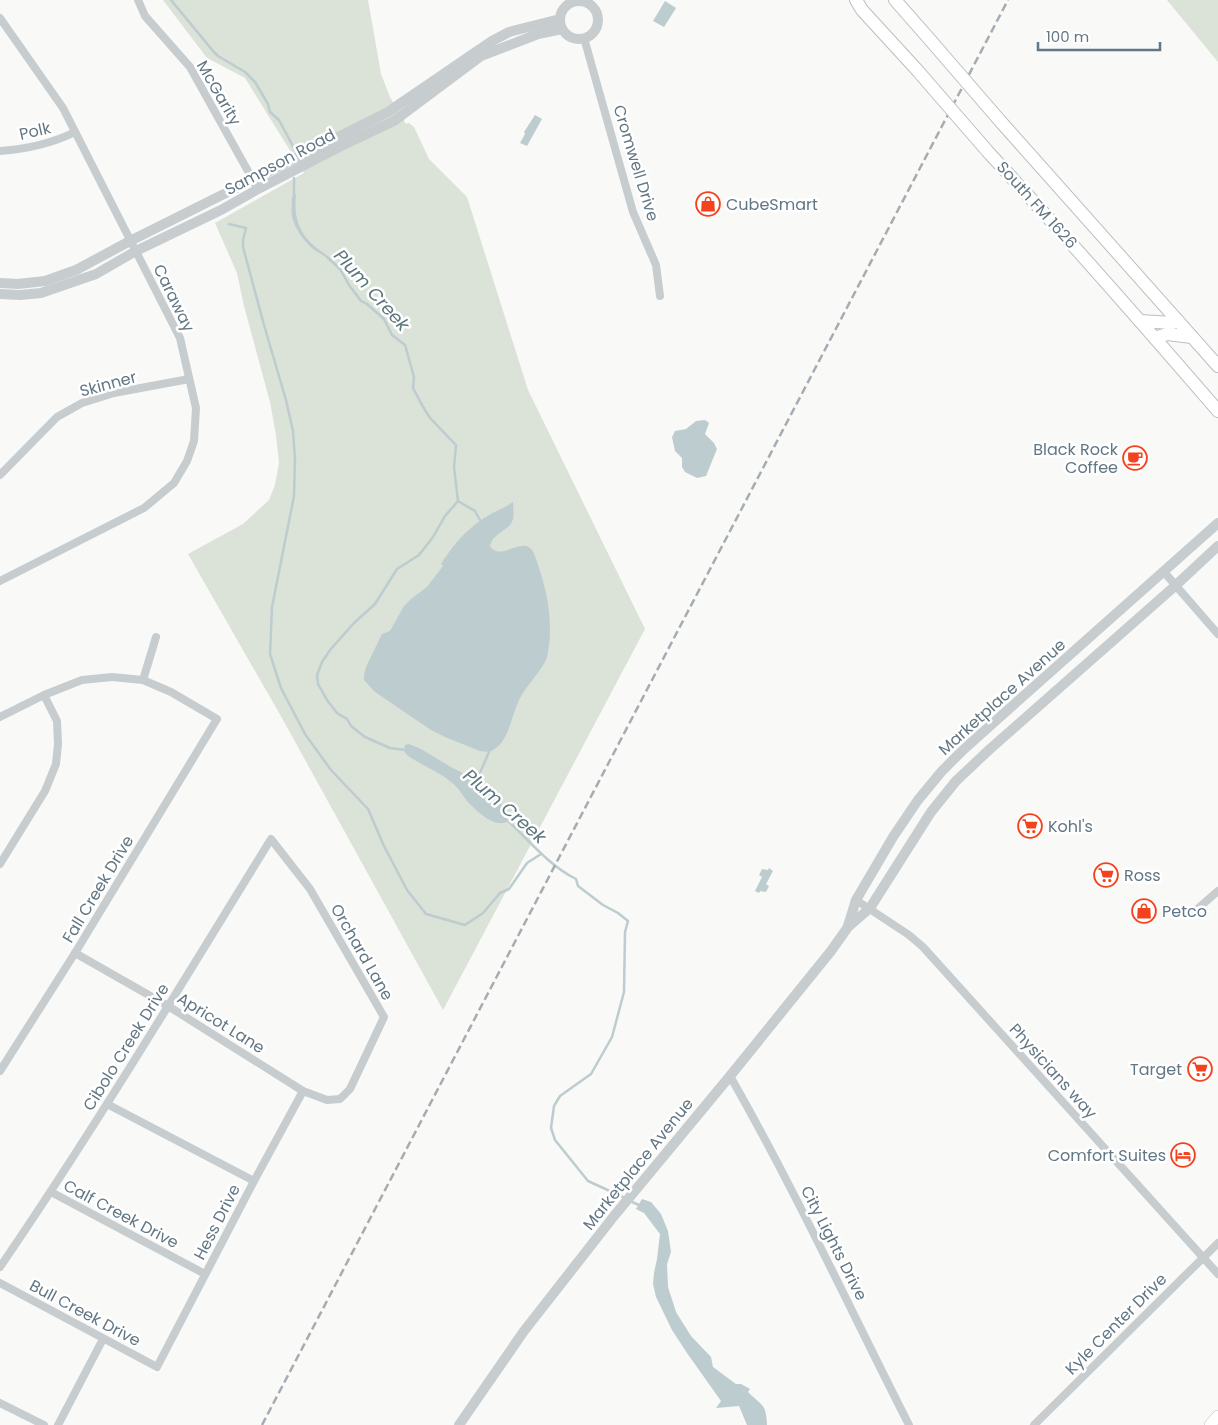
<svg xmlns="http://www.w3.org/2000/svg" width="1218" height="1425" viewBox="0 0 1218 1425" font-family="Poppins,sans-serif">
	<rect width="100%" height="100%" fill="#f9f9f7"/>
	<g fill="#dbe2d7">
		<path d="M163,0H368L381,74L390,97L406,124L409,123L414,127L429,159L467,197L528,390L645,629L443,1010L282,718L188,554L243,524L269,500L275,485L279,463L276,435L270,402L244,306L237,273L215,223L304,173L245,78L207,58Z"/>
		<path d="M1167,0H1218V62Z"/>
	</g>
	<g fill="#bdcccf">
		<path d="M665,1L676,8L664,27L653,21Z"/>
		<path d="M535,115L542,119L527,146L520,143L525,134L524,132Z"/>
		<path d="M296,194C294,214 297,230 312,244C318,250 325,253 331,259L329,260C324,255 319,253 313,249C305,242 294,228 292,216C291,210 292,203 292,197Z"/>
		<path d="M705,420L709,423L705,434L714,443L717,449L706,476L697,478L685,472L682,467V458L675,451L672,437L675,431L686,429L696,421Z"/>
		<path d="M513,502C513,507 514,514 513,519C510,531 493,532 490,546C501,564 526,530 535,556C545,584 553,614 549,645C548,650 548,655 546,660C538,676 523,688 517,705C510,721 508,745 489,752L480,751L445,737L431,730L375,692L364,680V675L366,667L382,634L390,631L404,606L411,599L427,587L443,566L441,564C458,538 474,521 503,508C507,506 509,504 513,502Z"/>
		<path d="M409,744L421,749L449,766L470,777L507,809L509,820C498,830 480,814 472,806C464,799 460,788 451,782C438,771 421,765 407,755L404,751L405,745Z"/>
		<path d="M769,868L773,871L766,884L769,886L766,892L760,891L759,893L755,891L762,877L759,875L762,869L768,870Z"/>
		<path d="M642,1199L651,1202L661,1214L668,1231L671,1252L667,1264L668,1287L676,1312L691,1336L711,1357L713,1367L736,1384H741L750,1389L748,1392C762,1406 766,1403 767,1425H747L739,1406L716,1408L721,1401L687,1353L672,1330L656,1297L653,1284L654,1273L657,1259L660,1234L644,1213L636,1209Z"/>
	</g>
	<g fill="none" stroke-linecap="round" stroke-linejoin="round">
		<g stroke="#bdcccf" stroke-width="2.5">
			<path d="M171,0L213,51L218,56L245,72L255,82L268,104L270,112L279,120L295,150"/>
			<path d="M294,197V178"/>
			<path d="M229,224L246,228L243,240V247L264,325L286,400L293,431L295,459L294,496L272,607L270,654L281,688L305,734L331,770L368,809L384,846L407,890L426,914L465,925L483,913L500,893L509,889L527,863L541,854"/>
			<path d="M328,258L340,269L349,285L361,301L367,304L384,319L392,335L405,345L414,377L413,388L422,405L430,418L456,445L454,467L458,501L445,516L433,537L419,555L397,569L375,604L354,623L330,650L322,662L317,675L318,684L327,700L337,713L347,719L351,726L365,737L390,748L405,750"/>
			<path d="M458,501L475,511L480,520"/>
			<path d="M476,782L489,752"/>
			<path d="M506,819C529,840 548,865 576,879L578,886L603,905L618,913L628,921L625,932L624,992L612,1037L591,1074L560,1096L554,1106L551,1128L555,1140L588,1181L625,1198"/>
			<path d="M630,1201L641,1206"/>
		</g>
		<g stroke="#b9bfc3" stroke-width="12">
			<path id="secondary" d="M1210,1425L1218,1416"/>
		</g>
		<g stroke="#babfc2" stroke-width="14">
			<g id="primary">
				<path d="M856,0L862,10L917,70"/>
				<path d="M895,0L931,41"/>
				<path d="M1001,122L1218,366"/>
				<path d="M989,153C1067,237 1143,324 1218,411"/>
				<path d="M1140,321L1173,323L1178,321"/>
				<path d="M1155,338L1167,334L1192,337"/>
			</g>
		</g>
		<g stroke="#c7cccf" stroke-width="8">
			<path d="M138,0L145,16L190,67L258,189"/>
			<path d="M0,18L63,108L180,338L196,408L194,441L187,461L174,483L144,508L0,581"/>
			<path d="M584,38L633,212L656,265L660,296"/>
			<path d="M0,151C27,149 51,144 75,132"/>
			<path d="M0,475L57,417L82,403L114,393L189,379"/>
			<path d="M1164,572L1218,634"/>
			<path d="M143,680L156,637"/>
			<path d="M0,717L44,695L82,680L112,677L143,680L171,692L217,719L75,953L0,1071"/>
			<path d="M0,864L45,791L56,764L58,744L57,721L44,695"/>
			<path d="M856,900L909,935L923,947L1218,1274"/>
			<path d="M1195,911L1218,891"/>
			<path d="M730,1076C795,1190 850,1309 909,1425"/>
			<path d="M107,1104L254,1181"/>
			<path d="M51,1192L205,1274"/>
			<path d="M0,1267C95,1128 182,983 271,839L310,889L384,1017L350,1089L340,1099L327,1100L303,1091L168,1006L75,953"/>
			<path d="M0,1283L157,1367L254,1181L303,1091"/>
			<path d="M0,1403L44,1425"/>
			<path d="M58,1425L103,1339"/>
			<path d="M1034,1425L1218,1243"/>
		</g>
		<g stroke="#c7cccf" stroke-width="10">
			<circle cx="579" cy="20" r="19"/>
			<path d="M0,283L18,284L45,281L76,270L130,241L388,112L492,41L509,32L560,19"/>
			<path d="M0,294L20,295L41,293L96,274L136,251L221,210L258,189L341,146L394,121L481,56L538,34L562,29"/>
			<path d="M848,926L856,900L893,837L918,800L942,771L963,750L1010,708L1218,523"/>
			<path d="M459,1425L524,1331L614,1216L730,1076L831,951L848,927L870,908L931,812L956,781L990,749L1175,586L1218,546"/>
		</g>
		<use href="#secondary" stroke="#fff" stroke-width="11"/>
		<use href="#primary" stroke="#fff" stroke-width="12"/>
		<path stroke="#a5adb2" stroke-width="2.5" stroke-dasharray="8 4" stroke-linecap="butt" d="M262,1425L1008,0"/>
		<g stroke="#babfc2" stroke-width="14" stroke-linecap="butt">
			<g id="primary-bridge">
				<path d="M931,41L1001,122"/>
				<path d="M917,70L989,153"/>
			</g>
		</g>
		<use href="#primary-bridge" stroke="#fff" stroke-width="12"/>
	</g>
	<defs>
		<g id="shop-ring" transform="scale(1.25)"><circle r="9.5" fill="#fff" stroke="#f2431e" stroke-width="1.5"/><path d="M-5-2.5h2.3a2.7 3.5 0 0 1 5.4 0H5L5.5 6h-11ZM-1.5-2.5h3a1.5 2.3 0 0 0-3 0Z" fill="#f2431e"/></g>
		<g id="cafe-ring" transform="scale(1.25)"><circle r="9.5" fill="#fff" stroke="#f2431e" stroke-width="1.5"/><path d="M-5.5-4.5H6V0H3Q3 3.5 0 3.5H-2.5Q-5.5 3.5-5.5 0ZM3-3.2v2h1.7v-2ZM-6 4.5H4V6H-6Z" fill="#f2431e"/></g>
		<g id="supermarket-ring" transform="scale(1.25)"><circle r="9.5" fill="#fff" stroke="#f2431e" stroke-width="1.5"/><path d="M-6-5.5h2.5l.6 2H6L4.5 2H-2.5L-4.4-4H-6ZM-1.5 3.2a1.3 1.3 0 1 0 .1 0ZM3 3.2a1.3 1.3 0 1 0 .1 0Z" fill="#f2431e"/></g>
		<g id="hotel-ring" transform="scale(1.25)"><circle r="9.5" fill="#fff" stroke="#f2431e" stroke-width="1.5"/><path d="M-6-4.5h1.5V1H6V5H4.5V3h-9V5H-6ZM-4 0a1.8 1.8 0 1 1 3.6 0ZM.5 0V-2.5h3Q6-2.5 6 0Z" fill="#f2431e"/></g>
	</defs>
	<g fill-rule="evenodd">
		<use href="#shop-ring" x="708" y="204"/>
		<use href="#cafe-ring" x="1135" y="458"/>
		<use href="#supermarket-ring" x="1030" y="826"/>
		<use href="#supermarket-ring" x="1106" y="875"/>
		<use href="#shop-ring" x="1144" y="911"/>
		<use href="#supermarket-ring" x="1200" y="1069"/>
		<use href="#hotel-ring" x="1183" y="1155"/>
	</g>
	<g text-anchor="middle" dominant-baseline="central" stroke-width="5" stroke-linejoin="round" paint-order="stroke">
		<g font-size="16" fill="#627784" stroke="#fff">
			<text transform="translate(219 93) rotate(60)">McGarity</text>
			<text transform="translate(35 131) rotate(-13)">Polk</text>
			<text transform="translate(280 162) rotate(-28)">Sampson Road</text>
			<text transform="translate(636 163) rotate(73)">Cromwell Drive</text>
			<text transform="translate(1037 205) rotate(48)">South FM 1626</text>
			<text transform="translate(174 298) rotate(64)">Caraway</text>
			<text transform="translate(108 384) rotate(-15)">Skinner</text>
			<text transform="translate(1002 697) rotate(-42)">Marketplace Avenue</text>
			<text transform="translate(98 889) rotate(-59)">Fall Creek Drive</text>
			<text transform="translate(362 952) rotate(60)">Orchard Lane</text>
			<text transform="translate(221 1023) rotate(32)">Apricot Lane</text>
			<text transform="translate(126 1047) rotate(-58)">Cibolo Creek Drive</text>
			<text transform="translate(1053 1071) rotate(48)">Physicians way</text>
			<text transform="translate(638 1164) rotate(-51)">Marketplace Avenue</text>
			<text transform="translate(121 1214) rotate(28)">Calf Creek Drive</text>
			<text transform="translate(217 1222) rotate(-63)">Hess Drive</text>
			<text transform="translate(834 1243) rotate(63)">City Lights Drive</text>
			<text transform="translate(85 1313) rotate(28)">Bull Creek Drive</text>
			<text transform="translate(1116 1324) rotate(-45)">Kyle Center Drive</text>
		</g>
		<g font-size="16" fill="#627784" stroke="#fff" text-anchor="start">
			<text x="726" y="204">CubeSmart</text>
			<text x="1118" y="449" text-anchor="end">Black Rock<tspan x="1118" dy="18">Coffee</tspan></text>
			<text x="1048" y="826">Kohl's</text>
			<text x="1124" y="875">Ross</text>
			<text x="1162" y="911">Petco</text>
			<text x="1182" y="1069" text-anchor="end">Target</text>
			<text x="1166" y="1155" text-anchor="end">Comfort Suites</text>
		</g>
		<g font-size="18" font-style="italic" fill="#5d777e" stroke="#fff">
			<text transform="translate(372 290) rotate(48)">Plum Creek</text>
			<text transform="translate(505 806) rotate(41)">Plum Creek</text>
		</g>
	</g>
	<path d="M1038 42v8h122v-8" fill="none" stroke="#627784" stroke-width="2.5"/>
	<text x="1046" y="42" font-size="15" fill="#627784" stroke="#ffffff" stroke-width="4" paint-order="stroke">100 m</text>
</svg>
